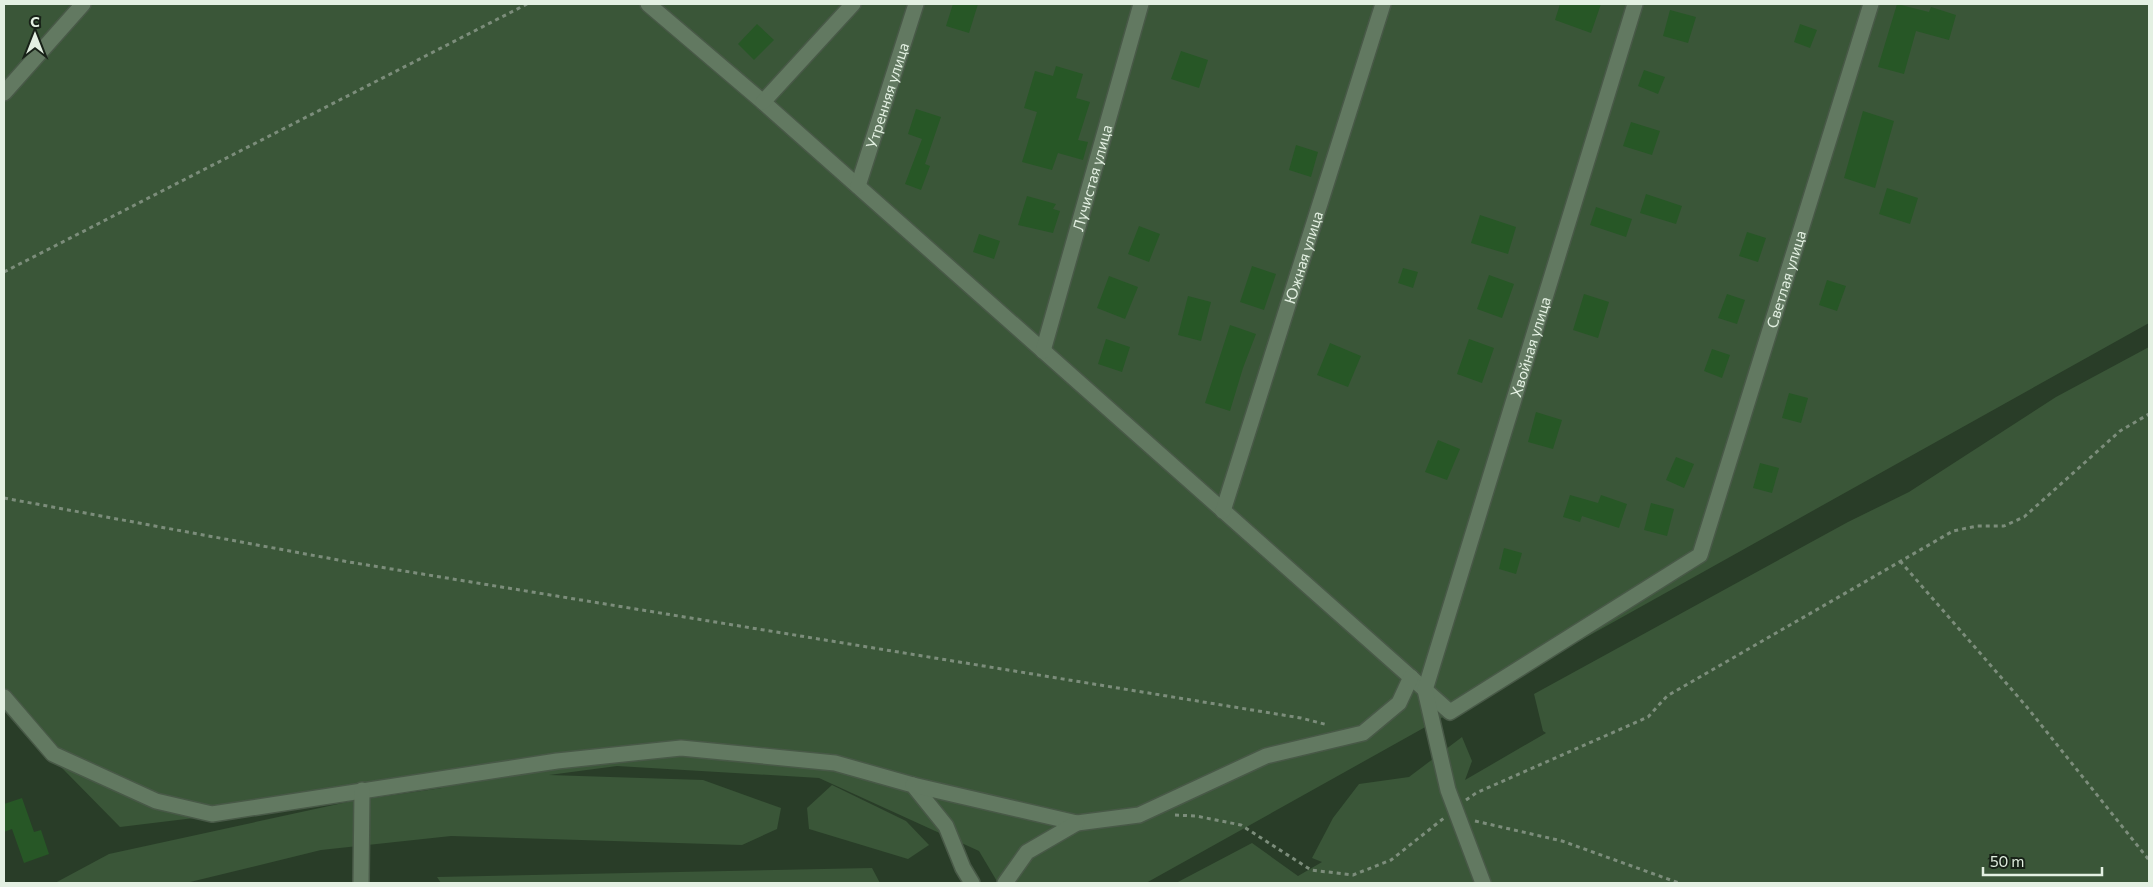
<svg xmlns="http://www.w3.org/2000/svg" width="2153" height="887" viewBox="0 0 2153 887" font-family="Commissioner,sans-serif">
	<rect width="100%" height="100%" fill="#293d28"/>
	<g fill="#3a5638">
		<path d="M4,4H2149V323L1146,883H998L979,851L819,778L617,766L549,775L703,780L781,808L777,829L742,845L451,836L321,850L186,883H55L109,854L352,801L442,788L120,827L4,709Z"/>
		<path d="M2149,347V883H1176L1252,843L1298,876L1322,862L1312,858L1333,818L1359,784L1409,777L1462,737L1472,761L1465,780L1546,733L1543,731L1534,694L1848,522L1909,492L2056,397Z"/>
		<path d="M832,785L906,821L929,845L908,859L809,829L807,808Z"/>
		<path d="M872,868L880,883H441L437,877Z"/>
	</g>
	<g fill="#275726">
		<path d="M953,4H978L969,33L946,26Z"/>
		<path d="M1560,4H1601L1591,33L1555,20Z"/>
		<path d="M1897,4L1929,12L1931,7L1956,15L1949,40L1916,31L1904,74L1878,67Z"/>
		<path d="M1670,10L1696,17L1688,43L1663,36Z"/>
		<path d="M757,24L774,40L754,60L738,44Z"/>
		<path d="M1800,24L1817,30L1810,48L1794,42Z"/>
		<path d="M1181,51L1208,60L1199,88L1171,79Z"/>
		<path d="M1056,66L1083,74L1076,98L1090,102L1078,140L1088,142L1083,160L1058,153L1052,170L1022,162L1037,112L1024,108L1035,71L1053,76Z"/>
		<path d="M1644,70L1665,77L1658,94L1638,86Z"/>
		<path d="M916,109L941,117L925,164L930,166L921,190L905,184L922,139L908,134Z"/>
		<path d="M1863,111L1894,121L1875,188L1844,178Z"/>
		<path d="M1631,122L1660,131L1652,155L1623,146Z"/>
		<path d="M1296,145L1318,152L1311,177L1289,170Z"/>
		<path d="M1887,188L1918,198L1910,224L1879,214Z"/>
		<path d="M1646,194L1682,206L1676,224L1640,213Z"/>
		<path d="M1027,196L1056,204L1053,209L1060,211L1053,233L1018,225Z"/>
		<path d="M1596,207L1632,219L1626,237L1590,225Z"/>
		<path d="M1480,215L1516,227L1508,254L1471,243Z"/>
		<path d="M1139,226L1160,234L1149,262L1128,254Z"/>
		<path d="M1747,232L1766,238L1758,262L1739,256Z"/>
		<path d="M979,234L1000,241L994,259L973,252Z"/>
		<path d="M1252,266L1276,274L1264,310L1240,302Z"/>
		<path d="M1403,268L1418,272L1413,288L1398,283Z"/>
		<path d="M1489,275L1514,284L1502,318L1477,309Z"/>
		<path d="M1109,276L1138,287L1125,319L1097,308Z"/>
		<path d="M1827,280L1846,286L1837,311L1819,305Z"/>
		<path d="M1584,294L1609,302L1598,338L1573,330Z"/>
		<path d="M1727,294L1745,300L1737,324L1718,318Z"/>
		<path d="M1188,296L1211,302L1201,341L1178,335Z"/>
		<path d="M1230,325L1256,334L1243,368L1230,411L1205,403Z"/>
		<path d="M1106,339L1130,347L1122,372L1098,364Z"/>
		<path d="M1469,339L1494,348L1482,383L1457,374Z"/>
		<path d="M1330,343L1361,356L1348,387L1317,375Z"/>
		<path d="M1712,349L1730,355L1722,378L1704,371Z"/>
		<path d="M1789,393L1808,398L1801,423L1782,418Z"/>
		<path d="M1536,412L1562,420L1553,449L1528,442Z"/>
		<path d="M1438,440L1460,449L1447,480L1425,472Z"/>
		<path d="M1676,457L1694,464L1684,488L1666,480Z"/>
		<path d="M1760,463L1779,468L1772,493L1753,488Z"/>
		<path d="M1570,495L1598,503L1601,495L1627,504L1619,528L1582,516L1580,522L1563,517Z"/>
		<path d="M1651,503L1674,509L1667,536L1644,530Z"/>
		<path d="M1504,548L1522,553L1516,574L1499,569Z"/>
		<path d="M22,798L34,832L41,830L49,854L24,863L12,829L4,832V804Z"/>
	</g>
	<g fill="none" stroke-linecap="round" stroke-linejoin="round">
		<g stroke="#485947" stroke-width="18">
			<g id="minor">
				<path id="s1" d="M648,4L763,102L1450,712L1700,555L1871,4"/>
				<path d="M4,93L83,4"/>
				<path d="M763,102L853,4"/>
				<path id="s2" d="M858,186L916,4"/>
				<path id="s3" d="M1043,351L1141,4"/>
				<path id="s4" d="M1223,511L1383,4"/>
				<path d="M4,697L53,754L156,801L212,814L557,761L681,748L835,763L913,785L946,826L963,868L972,883"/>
				<path d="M913,785L1077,823L1139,815L1266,756L1363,733L1399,703L1411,677"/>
				<path d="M361,883L362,790"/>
				<path d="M1005,883L1027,852L1077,823"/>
				<path id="s5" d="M1483,883L1448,790L1425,690L1635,4"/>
			</g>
		</g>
		<g stroke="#7c8d7b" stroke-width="3" stroke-dasharray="4 4" stroke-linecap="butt">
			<path d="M4,272L527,4"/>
			<path d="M4,498L349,562L1301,718L1328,725"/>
			<path d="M1900,561L2026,706L2149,860"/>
			<path d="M1466,800L1476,793L1648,717L1667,696L1953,531L1977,526H2004L2024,517L2120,431L2149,414"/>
			<path d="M1175,815L1196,816L1241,825L1311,870L1353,875L1391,860L1444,818"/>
			<path d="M1475,821L1562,841L1679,883"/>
		</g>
		<use href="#minor" stroke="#627961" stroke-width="15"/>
	</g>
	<g text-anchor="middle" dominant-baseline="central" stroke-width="4" stroke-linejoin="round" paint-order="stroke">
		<g font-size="15" fill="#e3f0e2" stroke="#182218">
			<text stroke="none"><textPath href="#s2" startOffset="95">Утренняя улица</textPath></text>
			<text stroke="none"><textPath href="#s3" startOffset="180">Лучистая улица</textPath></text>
			<text stroke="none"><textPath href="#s4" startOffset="266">Южная улица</textPath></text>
			<text stroke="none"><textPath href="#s1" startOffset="1654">Светлая улица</textPath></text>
			<text stroke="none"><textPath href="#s5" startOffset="561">Хвойная улица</textPath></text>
		</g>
	</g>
	<rect width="2153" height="887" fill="none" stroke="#e3f0e2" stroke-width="10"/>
	<g transform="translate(35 35)" stroke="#182218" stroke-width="4" paint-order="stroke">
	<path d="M0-4L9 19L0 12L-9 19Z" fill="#e3f0e2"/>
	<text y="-8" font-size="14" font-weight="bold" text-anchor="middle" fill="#e3f0e2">С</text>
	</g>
	<path d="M1983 867v8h119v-8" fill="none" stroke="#e3f0e2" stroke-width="2.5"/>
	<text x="1990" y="867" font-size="15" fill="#e3f0e2" stroke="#182218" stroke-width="4" paint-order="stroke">50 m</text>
</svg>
